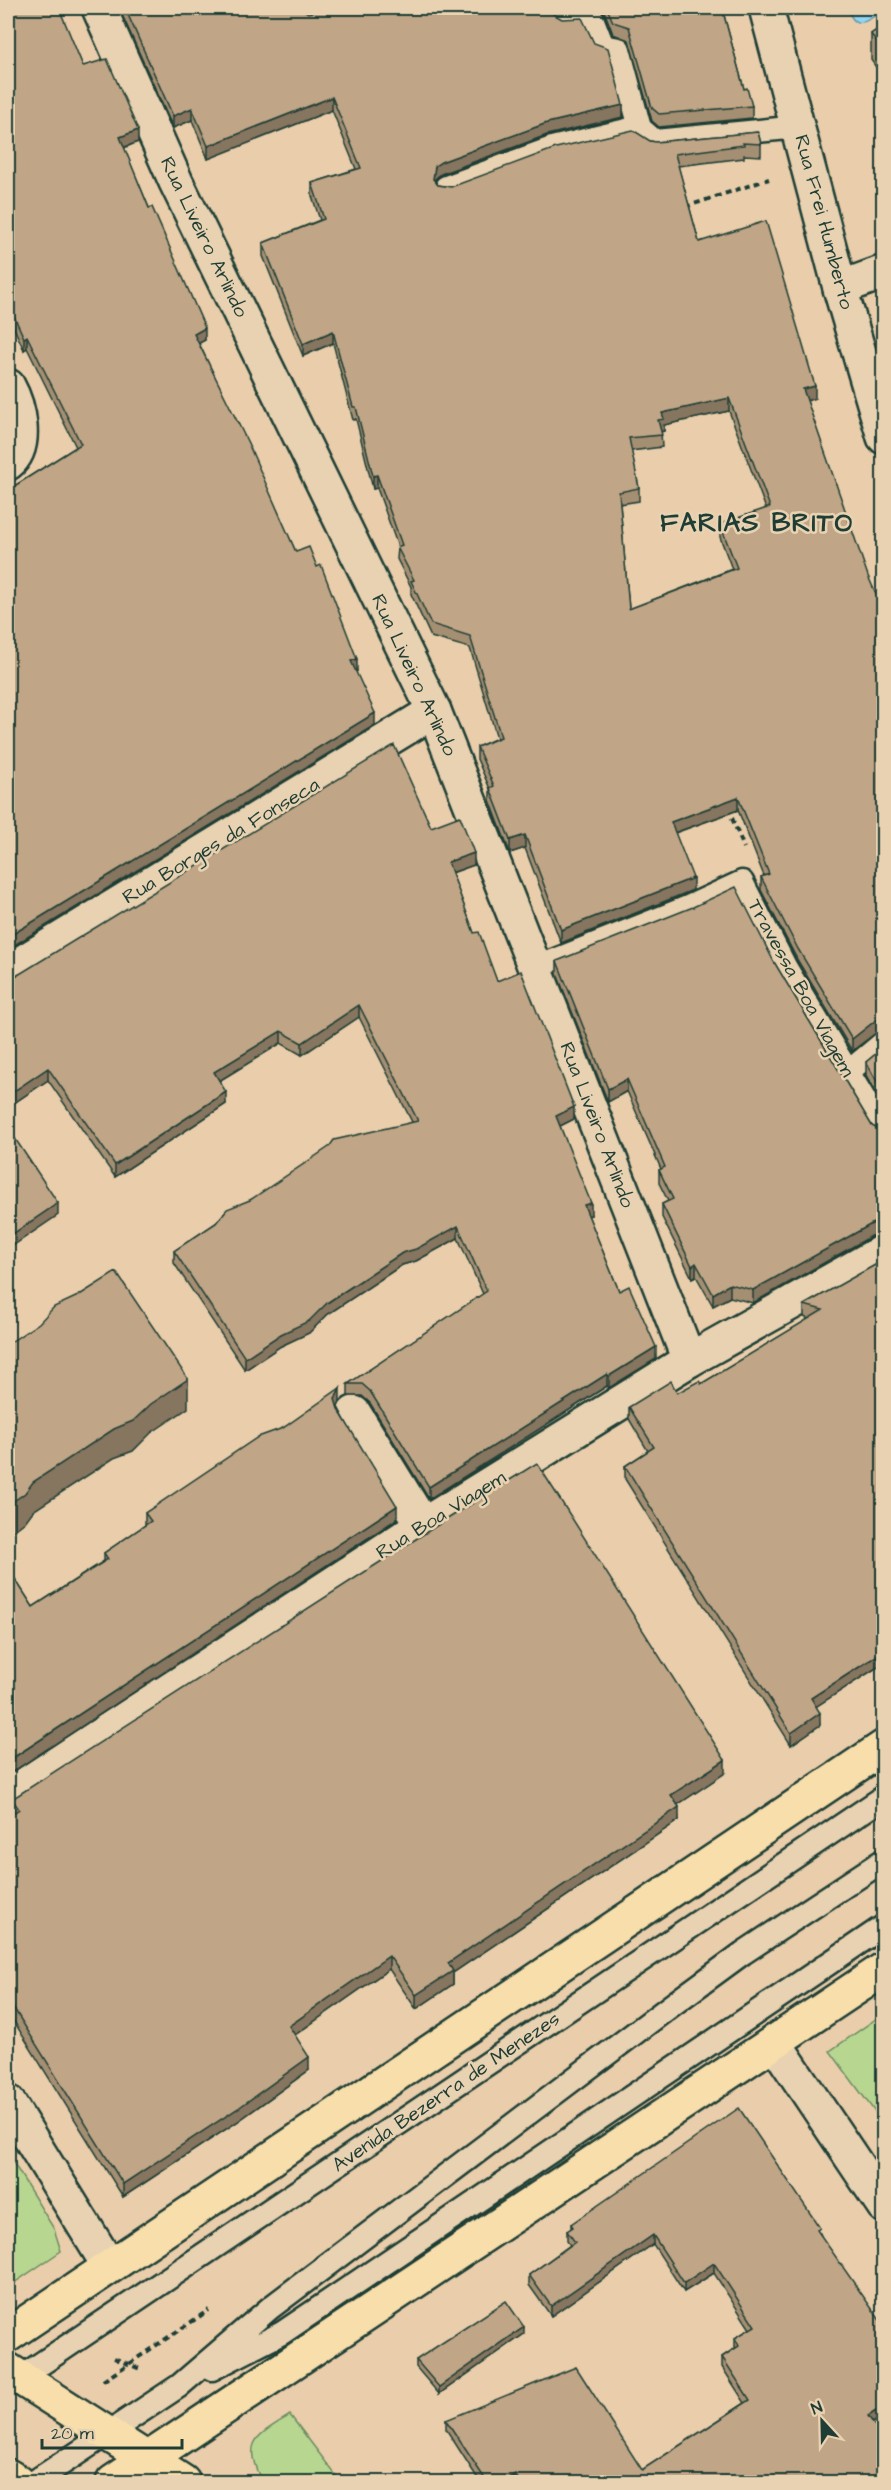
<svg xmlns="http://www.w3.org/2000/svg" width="891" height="2490" viewBox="0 0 891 2490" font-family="'Architects Daughter',sans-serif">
	<rect width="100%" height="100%" fill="#eaceab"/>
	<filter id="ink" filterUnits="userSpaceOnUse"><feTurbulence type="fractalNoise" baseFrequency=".0167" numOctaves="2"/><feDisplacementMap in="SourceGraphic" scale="12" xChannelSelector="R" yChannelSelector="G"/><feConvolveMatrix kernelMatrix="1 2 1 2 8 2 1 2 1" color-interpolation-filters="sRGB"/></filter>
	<g filter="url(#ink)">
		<g fill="#b7d790" stroke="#6b8a62" stroke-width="1.5">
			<path d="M883,2014V2123L830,2051Z"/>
			<path d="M8,2154L54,2229L61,2251L8,2287Z"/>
			<path d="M290,2415L341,2482H262C242,2441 255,2437 290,2415Z"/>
		</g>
		<path fill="#92d5f4" stroke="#6498a7" stroke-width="1.5" d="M848,8H883V10C869,20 854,33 848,8Z"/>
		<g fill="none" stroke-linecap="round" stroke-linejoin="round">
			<g stroke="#1f3d34" stroke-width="27">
				<g id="service">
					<path d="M561,8L563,18L566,19L588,16L592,18L603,46L619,49L640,128"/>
					<path d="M446,187L552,148L631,129L640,128L655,141L799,127"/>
					<path d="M535,968L688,907L742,882L786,968L884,1132"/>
					<path d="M848,1072L884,1042"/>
					<path d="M212,2369L282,2333L884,1926"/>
					<path d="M11,2384L884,1797"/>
					<path d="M34,2482L179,2386L270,2308L672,2005L743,1953L884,1860"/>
				</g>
			</g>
			<g stroke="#1f3d34" stroke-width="38">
				<g id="minor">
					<path d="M99,8L176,182L434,711L689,1360"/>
					<path d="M766,8L840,288L884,437"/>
					<path d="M840,288L884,272"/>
					<path d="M8,386C19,406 29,446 8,463"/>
					<path d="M8,971L434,711"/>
					<path d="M354,1413L423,1525"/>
					<path d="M8,1795L423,1525L689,1360L884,1251"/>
					<path d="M774,2042L884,2206"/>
				</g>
			</g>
			<g stroke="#1f3d34" stroke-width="38">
				<path id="tertiary" d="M8,2102L109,2266"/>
			</g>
			<g stroke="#1f3d34" stroke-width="38">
				<g id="primary">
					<path d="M8,2335L884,1747"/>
					<path d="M8,2370L183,2482"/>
					<path d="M8,2476L18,2482"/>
					<path d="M113,2482L884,1969"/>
				</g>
			</g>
			<g stroke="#1f3d34" stroke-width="4" stroke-dasharray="6 4.5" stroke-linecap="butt">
				<path d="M685,207L769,179"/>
				<path d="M728,808L744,848"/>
				<path d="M114,2358L140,2369"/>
				<path d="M103,2381L209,2310"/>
			</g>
			<use href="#service" stroke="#e8d2b1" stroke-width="22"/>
			<use href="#minor" stroke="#e8d2b1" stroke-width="33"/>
			<use href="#tertiary" stroke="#e8d2b1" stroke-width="33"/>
			<use href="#primary" stroke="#f8deab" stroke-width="33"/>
		</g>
		<g fill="#a58f73" stroke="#1f3d34" stroke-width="1.5" fill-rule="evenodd">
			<path d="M8,8L83,66L138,142L124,148L149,208L205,340L199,343L296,552L357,671H355L375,725L8,949V490L76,447L27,348L24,350L8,315Z"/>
			<path d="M119,8H301L308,13L553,14L623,117L547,135L441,174L435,179V181L438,185L451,187L650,141L656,142L758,132L761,144V156L744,155V158L678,166L699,242L815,398L807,401L884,628V1029H881L852,1051L798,961L761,890V877L764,876L738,810L675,833L693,890L561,943L525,848L510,853L490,800V789L477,759V747L497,738L470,648L431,637L411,594V587L397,559L398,547L377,488L373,489L356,419L353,420L333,343L303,356L263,256V243L320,220L312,196V183L356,169L332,110L208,159L192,120L173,128ZM729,411L766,509L720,524V537L732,569L629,609L620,504L639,501V488L631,451L662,447L661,432L664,431V425Z"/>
			<path d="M599,8H722L744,89L752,106V118L659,127L652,121L629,40L613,34L605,13Z"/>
			<path d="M884,25V100L878,92V70L871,60V34Z"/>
			<path d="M431,827L474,865L452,873L474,933L497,981L574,1119L560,1126L591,1215H588L619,1291L656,1359L609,1388L607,1386L429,1499L370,1403L362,1396H348V1384L483,1294L458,1238L416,1261L402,1265L328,1314L309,1333L281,1346L245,1370L174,1263V1251L250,1200L412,1122L359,1017L302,1055L281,1043L219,1081L226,1104L115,1177L48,1080L8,1107V977L9,978Z"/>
			<path d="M557,961L774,962L872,1126L884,1133V1233L875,1234L753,1303L730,1297L713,1306L696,1276L692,1278L662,1217V1204L668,1201L659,1183V1170L661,1169L627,1091L608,1102L557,974Z"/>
			<path d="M884,1047V1107L866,1075V1062Z"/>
			<path d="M884,1260V1663L816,1706L820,1725L791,1745L625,1479V1466L648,1451L629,1419V1407L677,1393L701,1384L809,1319L804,1317V1305Z"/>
			<path d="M340,1401L338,1407L397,1519L8,1775V1568L33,1607L104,1561V1553L145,1525V1513L283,1428Z"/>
			<path d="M725,1773L677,1805L679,1820L453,1973V1984L416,2009L389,1969L295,2035L309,2070L237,2122L123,2197L8,2012V1817L13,1813L12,1799Z"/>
			<path d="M571,2224L820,2233L884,2416L873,2423L884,2482H480L446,2429V2420L642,2470L745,2403L722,2367V2357L735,2348V2338L750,2329L714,2273L684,2292L653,2244L551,2316L529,2285V2275L570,2245L567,2241V2231L571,2229Z"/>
			<path d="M524,2334L439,2394L416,2367V2360Z"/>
		</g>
		<g fill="#86745e" stroke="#1f3d34" stroke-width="1.5">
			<path d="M332,97V110L208,159V146Z"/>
			<path d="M623,105V117L547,135L441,174L435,179L433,191V179L435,166L441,162L547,123Z"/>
			<path d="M192,108V120L173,128V116Z"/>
			<path d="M138,130V142L120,149V137Z"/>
			<path d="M205,328V340L194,346V334Z"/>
			<path d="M333,331V343L303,356V344Z"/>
			<path d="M27,336V348L24,350V338Z"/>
			<path d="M815,386V398L803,402V389Z"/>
			<path d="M729,398V411L664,425V431L658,432V420L662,413Z"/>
			<path d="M377,475V488L373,489V476Z"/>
			<path d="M882,608V621L878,610Z"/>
			<path d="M357,659V671L351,673V661Z"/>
			<path d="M375,713V725L8,949V937Z"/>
			<path d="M738,797V810L671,834V822Z"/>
			<path d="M525,835V848L510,853V840Z"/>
			<path d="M474,853V865L448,874V862Z"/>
			<path d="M693,878V890L561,943V930Z"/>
			<path d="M359,1005V1017L302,1055V1043Z"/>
			<path d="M881,1016V1029L852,1051V1039Z"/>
			<path d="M281,1031V1043L214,1084V1072Z"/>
			<path d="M48,1068V1080L8,1107V1095Z"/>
			<path d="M627,1079V1091L608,1102V1089Z"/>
			<path d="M226,1092V1104L115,1177V1165Z"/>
			<path d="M574,1107V1119L556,1128V1116Z"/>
			<path d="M58,1203V1215L8,1249V1237Z"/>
			<path d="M591,1203V1215L584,1217V1205Z"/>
			<path d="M884,1220V1233L875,1234L753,1303V1290L875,1222Z"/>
			<path d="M458,1226V1238L416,1261L402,1265L328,1314L309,1333L281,1346L245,1370V1358L402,1253Z"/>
			<path d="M13,1249V1261L8,1264V1252Z"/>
			<path d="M696,1263V1276L692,1278V1266Z"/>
			<path d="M730,1284V1297L713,1306V1294Z"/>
			<path d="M656,1347V1359L609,1388V1376Z"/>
			<path d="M607,1374V1386L429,1499V1487Z"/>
			<path d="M188,1379V1408L151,1433L133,1451L114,1458L33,1511L25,1522L8,1535V1505L33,1482Z"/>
			<path d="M340,1388V1401L335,1413V1399Z"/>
			<path d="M397,1506V1519L8,1775V1761Z"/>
			<path d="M884,1651V1663L811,1710V1698Z"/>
			<path d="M820,1713V1725L791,1745V1733Z"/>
			<path d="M725,1760V1773L671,1809V1795Z"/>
			<path d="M679,1807V1820L453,1973V1984L416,2009V1995L448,1963Z"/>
			<path d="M389,1956V1969L289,2039V2026Z"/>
			<path d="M309,2057V2070L237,2122L123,2197V2184Z"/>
			<path d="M653,2235V2244L551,2316V2306Z"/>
			<path d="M714,2263V2273L684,2292V2283Z"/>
			<path d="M524,2327V2334L439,2394V2387Z"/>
			<path d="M884,2406V2416L868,2426V2416Z"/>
			<path d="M515,2474V2482H501Z"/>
		</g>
		<g fill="#c0a686" stroke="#1f3d34" stroke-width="1.5" fill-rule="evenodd">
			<path d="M8,8H59L83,66L107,59L138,130L120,137L149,208L152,207L205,328L194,334L248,443L296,552L309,547L317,567L321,565L357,659L351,661L375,713L8,937V490L81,444L27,336L24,338L8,303Z"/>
			<path d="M125,8H301L308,13L320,10L321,8H551L553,14L562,19L582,18L594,43L608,48L623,105L547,123L441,162L435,166L433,179L438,185L451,187L556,148L633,130L650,141L656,142L758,132L761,144L743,143L744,145L675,154L699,242L766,221L815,386L803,389L868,576L882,608L878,610L884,628V1017L881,1016L852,1039L798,949L761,877L769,874L738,797L671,822L693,878L561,930L525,835L510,840L490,788L494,786L477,747L501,737L470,636L431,624L411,581L414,580L397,547L402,545L377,475L373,476L356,407H353L333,331L303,344L263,243L324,219L312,183L361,168L332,97L208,146L192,108L173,116ZM729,398L770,507L720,524L737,568L629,609L619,492L639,488L629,438L662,435L658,420L664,419L662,413Z"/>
			<path d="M607,8H722L744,89L747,88L752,106L659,114L652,108L629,27L613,22Z"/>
			<path d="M884,25V51L871,34Z"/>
			<path d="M884,61V73L878,65Z"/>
			<path d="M394,745L431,827L460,816L474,853L448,862L474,933L479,932L497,981L521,971L574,1107L556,1116L591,1203L584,1205L619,1291L629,1286L656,1347L609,1376L607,1374L429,1487L370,1391L362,1384H348L487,1291L458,1226L416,1249L402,1253L328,1302L309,1321L281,1334L245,1358L174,1251L216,1223L227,1209L250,1200L329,1147L334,1140L418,1121L359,1005L302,1043L281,1031L214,1072L226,1092L115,1165L48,1068L8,1095V977L18,975Z"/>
			<path d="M736,887L774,962L872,1126L884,1133V1220L875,1222L753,1290L730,1284L713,1294L696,1263L692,1266L662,1204L673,1199L659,1170L665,1167L627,1079L608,1089L557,961L693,907Z"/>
			<path d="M884,1047V1094L866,1062Z"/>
			<path d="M8,1128L58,1203L8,1237Z"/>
			<path d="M8,1240L13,1249L8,1252Z"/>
			<path d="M884,1260V1651L811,1698L820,1713L791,1733L625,1466L654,1447L629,1407L671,1381L677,1393L699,1381L701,1384L823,1310L804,1305Z"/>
			<path d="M116,1272L188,1379L151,1404L133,1421L114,1429L33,1482L25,1493L8,1505V1344L39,1323L54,1307L78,1296Z"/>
			<path d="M340,1388L335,1399L338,1409L397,1506L8,1761V1568L33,1607L108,1559L104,1553L151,1521L145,1513L258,1437L283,1428Z"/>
			<path d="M537,1463L725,1760L671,1795L679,1807L448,1963L453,1971L416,1995L389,1956L289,2026L309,2057L237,2109L123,2184L8,1999V1817L19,1809L12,1799L433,1528Z"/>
			<path d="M739,2108L820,2228L817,2230L884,2326V2406L868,2416L884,2439V2482H520L515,2474L501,2482H487L446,2420L576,2367L642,2470L750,2400L722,2357L739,2346L735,2338L755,2326L714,2263L684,2283L653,2235L551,2306L529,2275L575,2242L567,2231L573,2227L571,2224Z"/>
			<path d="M506,2301L524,2327L439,2387L416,2360Z"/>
		</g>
	</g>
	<g text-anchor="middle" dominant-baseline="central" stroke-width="5" stroke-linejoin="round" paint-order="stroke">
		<g font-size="20" fill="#1f3d34" stroke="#e8d2b1">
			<text transform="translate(824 222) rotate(75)">Rua Frei Humberto</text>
			<text transform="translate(204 237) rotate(64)">Rua Liveiro Arlindo</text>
			<text transform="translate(414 675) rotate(65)">Rua Liveiro Arlindo</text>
			<text transform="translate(221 841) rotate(-31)">Rua Borges da Fonseca</text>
			<text transform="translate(801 988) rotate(61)">Travessa Boa Viagem</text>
			<text transform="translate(597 1125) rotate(69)">Rua Liveiro Arlindo</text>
			<text transform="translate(441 1515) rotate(-32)">Rua Boa Viagem</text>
			<text transform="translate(446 2092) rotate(-34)">Avenida Bezerra de Menezes</text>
		</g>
		<g font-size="26" font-weight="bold" letter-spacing="1.5" fill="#1f3d34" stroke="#e8d2b1">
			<text x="757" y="523">FARIAS BRITO</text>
		</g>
	</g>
	<rect width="891" height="2490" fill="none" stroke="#e8d2b1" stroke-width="30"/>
	<rect x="15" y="15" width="861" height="2460" fill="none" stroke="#1f3d34" stroke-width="2" filter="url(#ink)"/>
	<g transform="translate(822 2421) rotate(338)" stroke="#e8d2b1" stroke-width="4.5" paint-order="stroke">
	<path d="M0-4.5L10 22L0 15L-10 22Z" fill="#1f3d34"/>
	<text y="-9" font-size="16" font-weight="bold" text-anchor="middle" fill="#1f3d34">N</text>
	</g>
	<path d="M42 2439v9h140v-9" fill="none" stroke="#1f3d34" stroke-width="3"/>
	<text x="51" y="2439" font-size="18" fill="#1f3d34" stroke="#e8d2b1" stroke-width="4.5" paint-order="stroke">20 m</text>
</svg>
